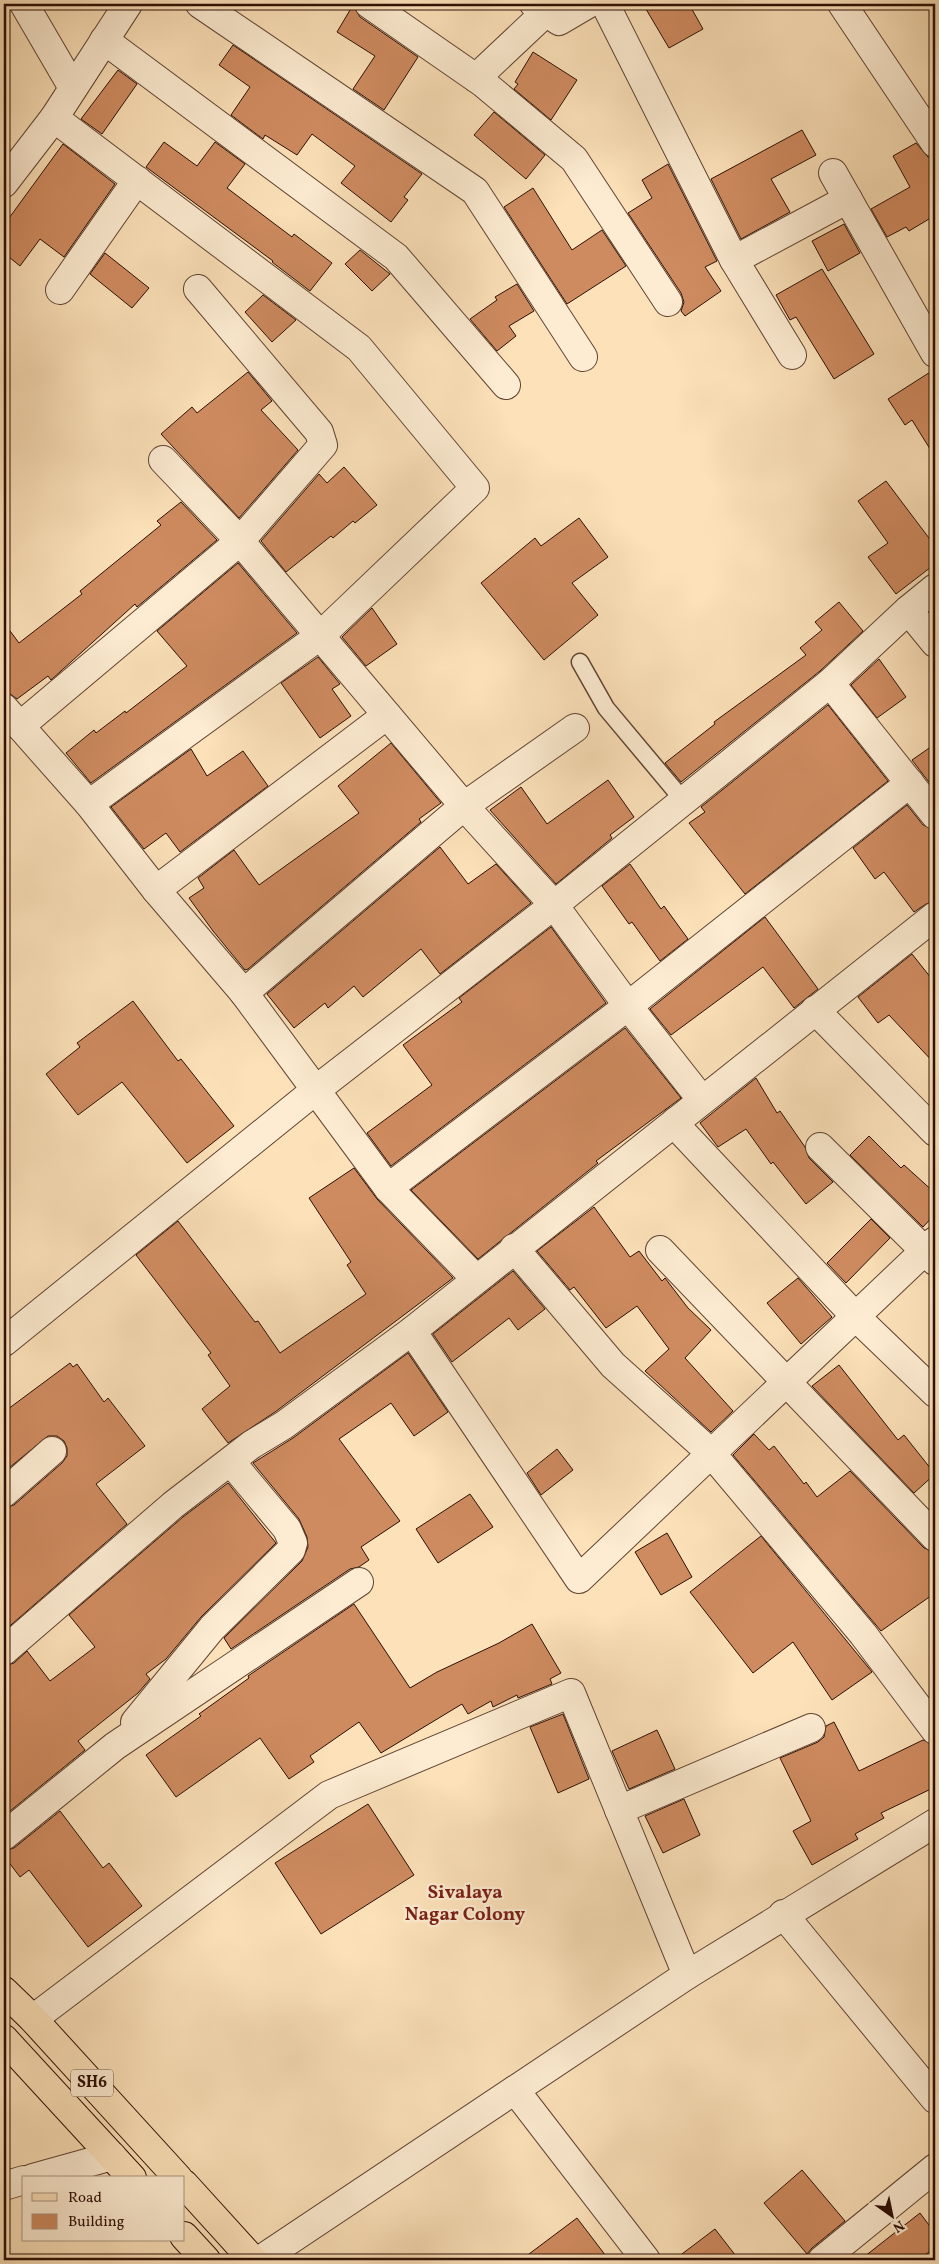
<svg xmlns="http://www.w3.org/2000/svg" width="939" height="2264" viewBox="0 0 939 2264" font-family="Vollkorn,serif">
	<rect width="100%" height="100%" fill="#fce1b9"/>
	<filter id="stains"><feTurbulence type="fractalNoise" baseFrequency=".004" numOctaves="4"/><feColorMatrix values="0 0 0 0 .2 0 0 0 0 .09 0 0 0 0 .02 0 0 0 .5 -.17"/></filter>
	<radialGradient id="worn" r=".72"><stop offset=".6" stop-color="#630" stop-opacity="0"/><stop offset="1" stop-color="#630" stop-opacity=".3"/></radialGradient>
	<g fill="#cf8b60" stroke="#2c0f05">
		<path d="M643,4H689L703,29L669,48Z"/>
		<path d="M353,5L360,17L418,57L384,110L353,89L375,56L337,32Z"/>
		<path d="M233,45L422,174L404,197L408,200L391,222L341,183L355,166L312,134L297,155L265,135L263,139L231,115L250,87L219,65Z"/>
		<path d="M533,52L577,80L551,120L514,89L518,84L515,82Z"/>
		<path d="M118,70L137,84L102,134L81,119Z"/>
		<path d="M494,112L545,155L526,179L474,135Z"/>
		<path d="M802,130L816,155L771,179L790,212L741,239L711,179Z"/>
		<path d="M164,142L197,166L215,142L245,164L227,188L292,237L294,234L332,263L310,291L272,262L273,261L146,167Z"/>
		<path d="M916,143L928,157L935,158V231L929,219L909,231L906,227L887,237L871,209L910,187L893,156Z"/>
		<path d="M63,144L115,184L64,257L40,239L20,266L4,253V225Z"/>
		<path d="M668,164L717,261L705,267L721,291L685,316L681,311L684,302L681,293L628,213L652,198L642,180Z"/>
		<path d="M533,188L572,250L602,230L626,266L567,304L504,207Z"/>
		<path d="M844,224L860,253L828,271L812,241Z"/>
		<path d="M360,250L390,274L372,291L345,264Z"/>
		<path d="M105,253L149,288L132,308L90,274Z"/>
		<path d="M822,269L874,354L834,379L796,317L790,320L776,295Z"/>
		<path d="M517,284L534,311L509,326L516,336L497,351L470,319L497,300L495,297Z"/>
		<path d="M263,295L296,320L272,342L245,312Z"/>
		<path d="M935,369V457L912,420L905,425L888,399Z"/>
		<path d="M248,372L272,401L261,410L298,450L239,518L161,434L192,407L197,413Z"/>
		<path d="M344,467L377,505L355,523L353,521L333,538L331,536L286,572L261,541L319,474L327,483Z"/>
		<path d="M886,481L935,546V564L896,594L868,557L888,543L858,501Z"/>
		<path d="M181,502L217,540L137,607L135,604L51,680L48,676L17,699L9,693H4V623L19,643L82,594L80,591L161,525L157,521Z"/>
		<path d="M579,518L608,557L572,583L598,615L544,660L481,583L535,538L541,546Z"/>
		<path d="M238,563L297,633L91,783L66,753L94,730L96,733L125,711L126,713L187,666L157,631Z"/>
		<path d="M839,602L863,631L820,671L681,782L665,763L715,724L714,722L806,655L800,648L822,630L815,622Z"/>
		<path d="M372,608L397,644L366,666L342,637Z"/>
		<path d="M318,657L340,684L332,689L351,716L320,738L281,683Z"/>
		<path d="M879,659L906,697L877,718L851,685Z"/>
		<path d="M828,705L888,781L745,894L689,823L705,812L701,807Z"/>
		<path d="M391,743L441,803L419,819L421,822L248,969L245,970L213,931L189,898L204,888L198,878L234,850L259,885L359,813L338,786Z"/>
		<path d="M935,744V790L912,760Z"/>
		<path d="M191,749L207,776L243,751L268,786L180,852L166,833L144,849L111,807Z"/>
		<path d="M608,780L634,817L610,835L612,838L556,884L490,810L521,787L547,824Z"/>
		<path d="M907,805L923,825L935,830V901L926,904L914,912L884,872L875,879L853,848Z"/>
		<path d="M440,847L468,884L496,864L531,903L440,974L421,949L363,997L354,986L328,1008L325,1003L294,1028L267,994Z"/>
		<path d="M630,864L661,909L664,906L688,939L660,961L632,922L629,924L602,886Z"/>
		<path d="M765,917L818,989L794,1008L763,967L671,1035L650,1009Z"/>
		<path d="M551,927L606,1003L391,1166L367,1133L432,1085L403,1045L462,1002L459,998Z"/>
		<path d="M912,954L935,983V1064L889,1015L878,1023L858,997Z"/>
		<path d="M133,1001L178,1061L181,1059L234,1126L187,1163L122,1082L78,1115L46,1074L80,1047L77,1043Z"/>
		<path d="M625,1028L681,1098L596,1161L598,1163L478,1259L411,1190Z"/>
		<path d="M756,1078L777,1113L780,1111L805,1147L809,1158L833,1182L806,1204L773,1162L771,1164L746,1129L718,1147L700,1123Z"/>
		<path d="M869,1136L901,1168L904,1165L935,1193V1214L923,1227L850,1155Z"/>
		<path d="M354,1168L377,1199L453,1278L275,1412L228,1443L202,1409L230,1386L208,1355L211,1353L136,1255L178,1221L255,1322L258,1321L280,1353L366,1294L347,1265L351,1262L309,1198Z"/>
		<path d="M594,1207L630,1257L639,1251L662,1281L665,1278L688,1308L711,1330L685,1358L733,1411L711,1432L645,1371L669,1349L637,1306L606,1328L574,1287L570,1290L537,1251Z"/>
		<path d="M871,1219L890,1238L846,1283L827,1263Z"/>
		<path d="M513,1271L545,1309L518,1330L509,1318L452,1362L433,1334Z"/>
		<path d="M798,1278L832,1317L801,1344L767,1303Z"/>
		<path d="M408,1353L448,1412L414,1436L391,1403L339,1439L400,1521L361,1547L369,1560L359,1567L350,1569L231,1649L224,1638L302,1561L308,1547L307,1537L299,1519L253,1463L293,1438Z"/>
		<path d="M70,1363L73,1367L77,1364L104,1402L108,1398L145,1446L96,1484L127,1524L4,1631V1508L14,1505L62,1463L67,1456V1448L64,1441L57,1436H48L4,1472V1412Z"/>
		<path d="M839,1365L898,1440L904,1435L935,1474L914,1493L812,1386Z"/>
		<path d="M754,1434L769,1450L774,1446L804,1484L806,1482L817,1497L850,1471L924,1548L935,1552V1593L881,1631L733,1455Z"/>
		<path d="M557,1449L573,1470L541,1495L527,1473Z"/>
		<path d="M228,1483L276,1543L201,1617L166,1659L146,1674L150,1679L138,1693L78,1741L85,1750L4,1816V1666L14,1663L27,1651L50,1681L95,1647L69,1615L183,1517Z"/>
		<path d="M470,1494L493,1527L438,1563L416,1529Z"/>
		<path d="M667,1533L692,1577L661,1595L635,1552Z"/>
		<path d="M761,1536L872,1672L832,1700L793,1642L753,1673L690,1592Z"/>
		<path d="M354,1604L410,1688L437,1672L499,1643L532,1624L561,1673L550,1679L552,1684L518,1698L517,1695L493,1707L491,1701L468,1714L462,1704L381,1753L359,1722L310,1756L314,1762L289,1779L260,1738L176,1797L146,1755L201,1716L199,1714L249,1678L248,1676Z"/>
		<path d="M563,1714L589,1779L558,1793L530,1727Z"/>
		<path d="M834,1722L859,1771L923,1740L935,1745V1787L881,1813L884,1818L855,1834L858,1839L812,1865L793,1831L811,1821L780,1758L818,1742L824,1737L826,1726Z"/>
		<path d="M657,1730L675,1769L629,1789L612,1751Z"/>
		<path d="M684,1799L700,1835L663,1853L645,1816Z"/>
		<path d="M368,1804L414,1875L321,1934L275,1863Z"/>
		<path d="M60,1811L103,1868L109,1863L142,1906L88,1947L29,1870L20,1877L4,1856V1851L14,1848Z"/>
		<path d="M802,2170L845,2221L812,2248L807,2254L764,2203Z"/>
		<path d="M920,2213L935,2233V2247L919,2260H860Z"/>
		<path d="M577,2218L609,2260H521Z"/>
		<path d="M715,2229L739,2260H674Z"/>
	</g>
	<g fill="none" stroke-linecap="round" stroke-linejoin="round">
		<g stroke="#604432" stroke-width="19">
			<path id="service" d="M580,662L606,708L683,800"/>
		</g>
		<g stroke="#604432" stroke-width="30">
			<g id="minor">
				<path d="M24,4L73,88"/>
				<path d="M200,4L475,191L583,357"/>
				<path d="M369,4L483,83L574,159L668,302"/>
				<path d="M534,4L559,21L588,4"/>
				<path d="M605,4L734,260L792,355"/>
				<path d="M842,4L935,143"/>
				<path d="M104,40L396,257L506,385"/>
				<path d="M476,78L546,12"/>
				<path d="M54,118L359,348L475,488L321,635L89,804"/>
				<path d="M833,173L935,353"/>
				<path d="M4,183L54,118L128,4"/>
				<path d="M734,260L848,199"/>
				<path d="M60,290L137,180"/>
				<path d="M163,460L240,541L464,806L554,905L628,1006L702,1100"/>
				<path d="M908,610L935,643"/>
				<path d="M830,683L935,815"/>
				<path d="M4,708L89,804L156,890L244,993L388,1188L476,1279"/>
				<path d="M20,726L240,541L323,445L319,432L198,289"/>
				<path d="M156,890L387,715"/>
				<path d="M244,993L464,806L575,728"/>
				<path d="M815,1010L935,1132"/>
				<path d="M676,1121L683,1133L855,1316L935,1393"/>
				<path d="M820,1147L935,1261"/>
				<path d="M388,1188L628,1006L910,783"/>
				<path d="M514,1248L613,1365L711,1453L863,1634L935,1730"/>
				<path d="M660,1250L935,1537"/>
				<path d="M412,1331L579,1579L935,1241"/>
				<path d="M4,1342L317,1089L554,905L830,683L908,610L935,588"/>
				<path d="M4,1493L52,1451"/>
				<path d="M4,1651L173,1505L251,1445L284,1425L412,1331L935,916"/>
				<path d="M135,1722L212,1628L291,1550L293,1543L287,1529L231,1462"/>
				<path d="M619,1810L811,1728"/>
				<path d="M4,1836L115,1746L359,1582"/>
				<path d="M783,1914L935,2099"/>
				<path d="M33,2019L329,1795L571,1693L687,1975"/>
				<path d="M515,2090L646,2260"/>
				<path d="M33,2178L112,2156"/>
				<path d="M4,2186L24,2180"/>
				<path d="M260,2260L687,1975L935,1823"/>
				<path d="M822,2260L935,2168"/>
			</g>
		</g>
		<g stroke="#2c0f05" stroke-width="30">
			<g id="primary">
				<path d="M4,1991L33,2019L178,2178"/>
				<path d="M4,2039L132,2178"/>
				<path d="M184,2184L253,2260"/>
				<path d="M184,2236L206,2260"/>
			</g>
		</g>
		<use href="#service" stroke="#fdecd2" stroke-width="16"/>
		<use href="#minor" stroke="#fdecd2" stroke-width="28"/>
		<use href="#primary" stroke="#fce1b9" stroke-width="28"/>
	</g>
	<g text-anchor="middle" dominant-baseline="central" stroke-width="4.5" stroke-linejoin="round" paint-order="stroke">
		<rect fill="#fdecd2" stroke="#6b5142" stroke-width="1" x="71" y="2069.5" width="42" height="27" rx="4"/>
		<g font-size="16" font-weight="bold" fill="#2c0f05">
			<text x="92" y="2083">SH6</text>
		</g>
		<g font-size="19" font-weight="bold" fill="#7a1f14" stroke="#fdecd2">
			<text x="465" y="1893">Sivalaya<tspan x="465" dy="22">Nagar Colony</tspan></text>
		</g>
	</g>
	<rect width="939" height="2264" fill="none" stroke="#fce1b9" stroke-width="20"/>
	<rect x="5" y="5" width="929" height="2254" fill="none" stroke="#2c0f05" stroke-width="2.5"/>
	<rect x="10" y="10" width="919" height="2244" fill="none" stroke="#2c0f05"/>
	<rect x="22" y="2176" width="162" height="65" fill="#fdecd2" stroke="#a99480"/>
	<rect x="32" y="2193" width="25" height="8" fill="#fce1b9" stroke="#a99480"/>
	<text x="68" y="2202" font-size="15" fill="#2c0f05">Road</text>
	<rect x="32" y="2214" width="25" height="15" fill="#cf8b60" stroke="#a99480"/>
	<text x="68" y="2226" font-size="15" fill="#2c0f05">Building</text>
	<g transform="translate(892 2216) rotate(147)" stroke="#fdecd2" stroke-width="4" paint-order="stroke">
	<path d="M0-4L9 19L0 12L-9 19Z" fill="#2c0f05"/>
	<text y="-8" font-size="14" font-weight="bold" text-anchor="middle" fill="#2c0f05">N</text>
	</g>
	<rect width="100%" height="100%" filter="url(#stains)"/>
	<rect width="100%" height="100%" fill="url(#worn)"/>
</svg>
